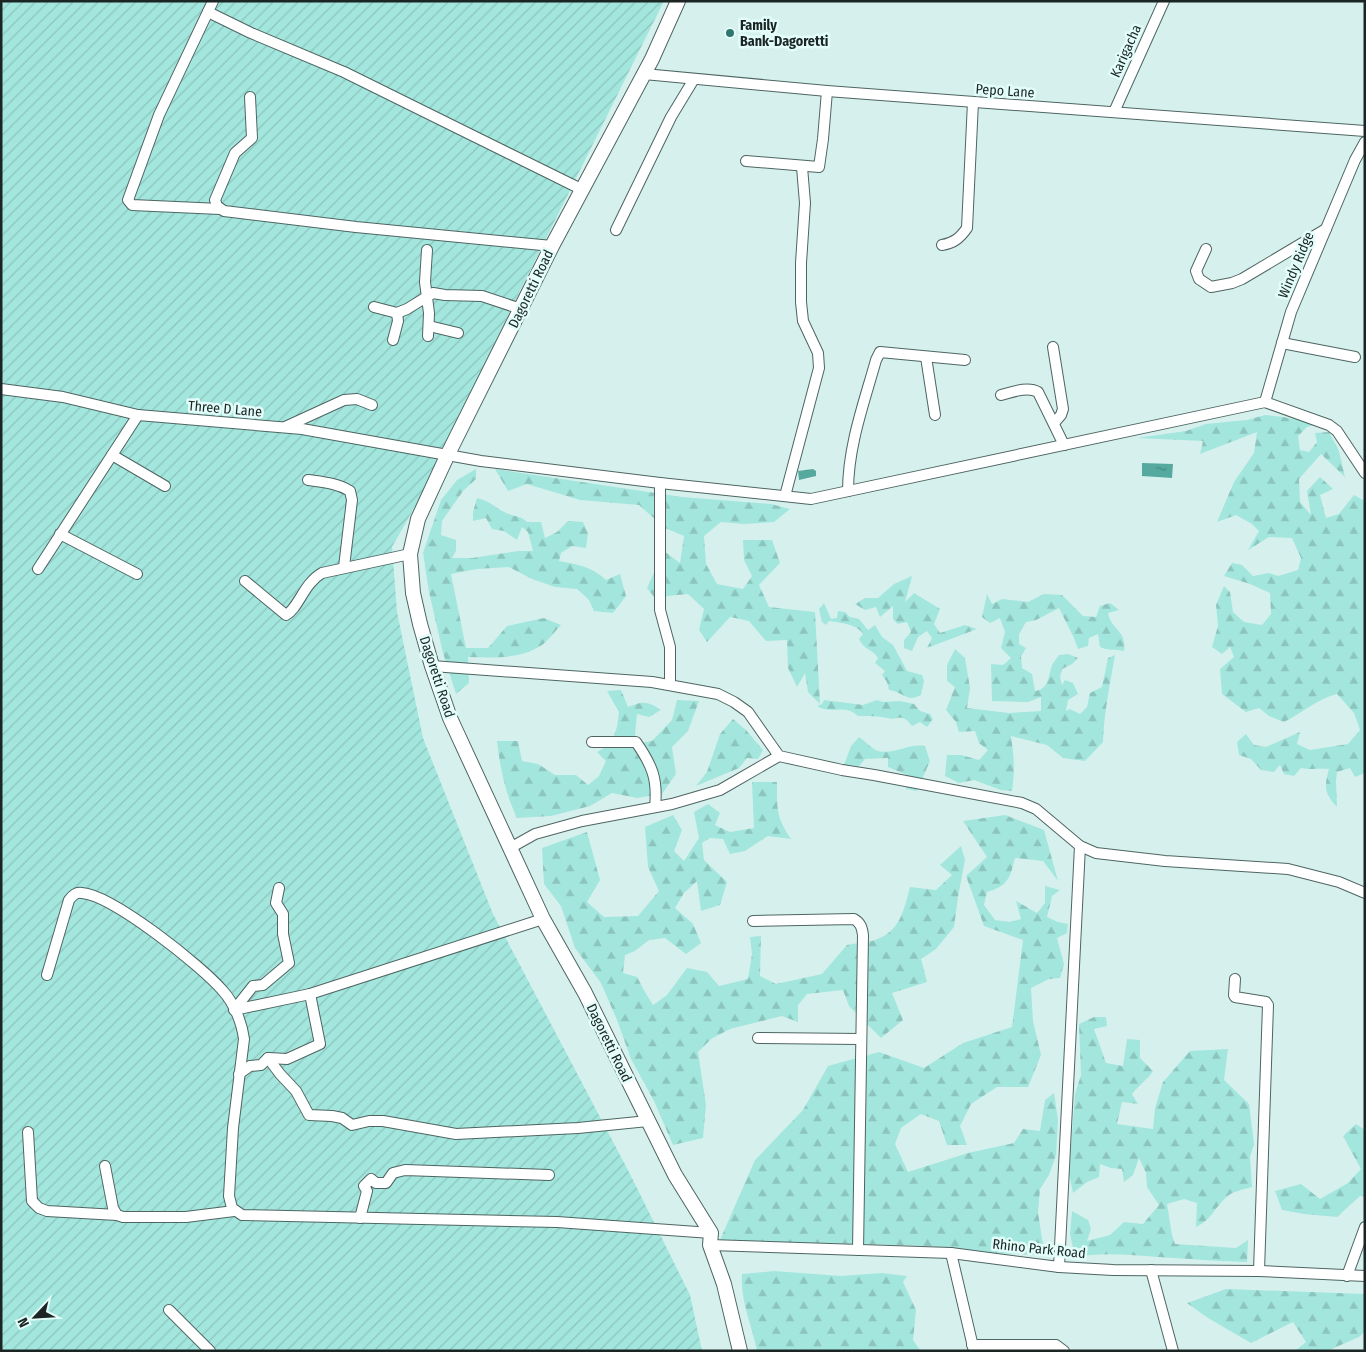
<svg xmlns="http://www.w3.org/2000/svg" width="1366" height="1352" viewBox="0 0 1366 1352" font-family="'Fira Sans Condensed',sans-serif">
	<defs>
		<pattern id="forest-firs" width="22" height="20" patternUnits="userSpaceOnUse" patternTransform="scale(1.25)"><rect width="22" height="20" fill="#a3e6dd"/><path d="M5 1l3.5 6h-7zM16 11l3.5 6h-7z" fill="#8cc5be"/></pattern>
		<pattern id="garden-furrows" width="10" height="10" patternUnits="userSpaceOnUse" patternTransform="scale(1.25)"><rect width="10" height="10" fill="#a3e6dd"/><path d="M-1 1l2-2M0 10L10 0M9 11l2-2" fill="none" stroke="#8cc5be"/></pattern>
		<pattern id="water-ripples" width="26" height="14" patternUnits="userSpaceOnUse" patternTransform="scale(1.25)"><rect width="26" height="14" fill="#56a99f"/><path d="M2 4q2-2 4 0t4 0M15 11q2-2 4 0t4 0" fill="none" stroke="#468981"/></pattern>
	</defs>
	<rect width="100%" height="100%" fill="#d6f1ed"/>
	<g fill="url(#forest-firs)">
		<path d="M1265,415L1283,417L1318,424L1307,427L1298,436L1300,450L1309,452L1317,442L1315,433L1329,432L1339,451L1345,477L1321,454L1299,479L1300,502L1311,515L1307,491L1320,477L1333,489L1320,495L1326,518L1339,514L1354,495L1365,501V773L1355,777L1350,768L1337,772L1336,781L1337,807C1324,793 1324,787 1329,769C1320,768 1311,770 1301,768L1294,776L1284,774L1280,765L1274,772L1261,770L1251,759L1239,755L1237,742L1246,734L1254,745L1266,747L1300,732L1297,744L1310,750L1348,744L1360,730L1354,713L1337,694C1317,699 1302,713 1284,722L1269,716L1259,708L1246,712L1222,694L1220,669L1234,657L1230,647L1222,654L1212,647L1218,626L1216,605L1224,586L1230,592L1233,612L1244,622L1262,625L1271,614L1270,593L1250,584L1224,576L1232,563L1242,565L1253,576L1269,573L1278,576L1298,570L1301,558L1292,538L1269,537L1248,550L1259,531L1252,524L1236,515L1217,522L1234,482L1254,453L1257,432L1200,454L1203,441L1137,438L1186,431L1206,424L1247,420Z"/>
		<path d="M476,469V479L463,491L442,521L441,535L456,540V551L452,558H472L518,551H533L528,532L522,527L517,540L504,531L492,529L486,518L473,521V512L477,498C493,502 497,510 509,514C517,517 521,516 527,522H541L545,538L557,532L568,521L583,522L588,533L586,548L572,546L561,553L559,561C578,564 592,567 606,580L620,574L626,596L613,613L594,611L589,600L577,589L555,587L532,579L509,567L477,569L451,574L466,648H488L507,626L544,618L561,625C555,631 549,640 542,645C521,659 492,658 468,657L469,683L456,694L443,653L429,592L423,553L441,500L457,480Z"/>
		<path d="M495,469L682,497L771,504L790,509L774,522L744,524L721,522L704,536L706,564L717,584L743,589L752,576L744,560L743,540H772L780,563L759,585L769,607L815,612L820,704L808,692L805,673L797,687L788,668L787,640L766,641L749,621L730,617L707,642L699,630L704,609L688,594L667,596L660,605L647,588L664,551L680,563L684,536L665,528L639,505L580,500L527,484L508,491Z"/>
		<path d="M912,576L905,602L914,593L940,609L934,624L940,633L965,625L977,629L927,648L932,638L927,631L918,637L912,651L904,648V640L911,632L907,622L898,624L893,619V606L880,617L876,607L865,610L855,604L865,598H878L894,584Z"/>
		<path d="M987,594L992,604L1002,599L1028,602L1044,594L1062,595L1083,616L1096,617L1100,606L1110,603L1119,610L1108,613C1111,630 1127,630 1124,651C1115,649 1108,651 1100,647L1098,634L1089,638L1088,646L1078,649L1074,638L1059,608L1036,620L1026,622L1019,634V644L1026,648L1021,656L1022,668L1032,674L1035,691C1049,689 1048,677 1052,665C1054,661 1057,658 1059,655L1068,654L1078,658L1072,664L1062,669L1060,677L1062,685L1065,680L1073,683L1078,694L1068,700L1066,711L1070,709L1080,714L1087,707L1090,693L1102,687L1108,658L1115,655C1110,684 1104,712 1103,742L1085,761L1063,758L1047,745L1011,736C1014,756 1015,771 1012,791L1001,790L974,780L959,783L945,776L947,755H961L979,760L988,750L979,743L975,731L959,732L956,722L946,710L955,687L947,681V665L955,649L965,658L970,688L967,708L1009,713L1041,711V697L1028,702L992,701L991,664L1003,665L1011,658L1001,648L1005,632L1000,618L990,623L982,617Z"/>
		<path d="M824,603L831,619L837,618L838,611L845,612L850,617L859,619L868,630L875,625L882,637L893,645L907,671L922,675L924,681L921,695C906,703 904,692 889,690L887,682L882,675L885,671L875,663L878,658C873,649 865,651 859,639L863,634C857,624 841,623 829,621L826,625L822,622L819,609Z"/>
		<path d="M621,690L628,707C644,701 647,701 661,710L649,717L637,714L634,744L652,741L672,720L677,700L699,701L688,731L672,747L676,774L662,794L637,798L612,793L590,806L551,816L517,818C505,792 500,768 497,741H518L522,761L538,764L555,775H576L588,785L599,776L606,761L597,752L611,744L617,727L619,712L607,691Z"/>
		<path d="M824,700L863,705L877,700L883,702L900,701L914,704L920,711L930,714L933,719L927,727L920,722L912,726C901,712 899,721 887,718C875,716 871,716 858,716C845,703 831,715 817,706L822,704Z"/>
		<path d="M733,719L746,730L763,750L758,759L747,758L739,768L696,786L707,772L720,734Z"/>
		<path d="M859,737C865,741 872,749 878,751C895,755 908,743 925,746L930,761L917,791L906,789L907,775L888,767V758L865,759L859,766L844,765L851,746Z"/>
		<path d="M752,782H777C777,809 776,817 791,839L768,836L745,851L730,854L723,839L710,838L702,843L704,860L727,882L720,905L701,911L697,881L684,893L675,908L693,924L701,943L686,954L665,938L649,940L635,951L625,955L623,973L637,977L645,992L653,1005L667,995L687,968L707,972L719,986L748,979L752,954L750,937L761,936L760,976L776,984L822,974L847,945C856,943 866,943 875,940C900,932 904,910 910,887L936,890L952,875L940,865L961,846L965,860L958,897L954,927L936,949L921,959L927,982L892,993L903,1020L881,1038L849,1006L843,990L807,994L798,1005V1022L782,1016L730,1029L711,1039L698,1052L706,1105L703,1138L673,1145L654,1101L631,1059L617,1020L601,983L575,948L561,906L544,884L542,848L587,832L600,880L587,902L604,917L638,916L659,891L648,867L645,827L673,815L682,830L674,851L684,861L699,838L694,812L708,804L720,813L715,825L730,832L754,828Z"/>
		<path d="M1005,815L1044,830L1058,881L1043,861L1015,858C1010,878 1008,886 987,892L984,905L995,920L1010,922L1021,919L1016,901L1037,913L1045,903V886L1060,890L1052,896L1047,917L1058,922L1068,924L1067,933L1057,938L1064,964L1060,978L1049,979L1031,988L1033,1021L1041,1055L1028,1087H997L971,1104L960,1126L967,1145H947L939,1121L921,1114L901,1128L895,1144L908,1172L968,1153L1014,1143L1023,1129L1040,1131L1045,1100L1054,1093L1058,1120L1056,1155L1049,1175L1040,1189L1038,1212L1042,1239L1046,1255L990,1253L929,1246L720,1240L755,1160L803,1110L828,1066L879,1052L924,1068L963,1043L1012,1027L1023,940L984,926L966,876L987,857L963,821Z"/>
		<path d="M1094,1017H1106L1107,1026L1094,1029L1106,1063L1123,1066L1127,1039L1140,1040V1058L1153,1071C1147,1080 1139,1085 1132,1094L1138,1104L1122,1102L1117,1124L1153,1129L1155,1108L1163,1082L1190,1051L1228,1049L1224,1080L1249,1104L1254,1144L1250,1157L1252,1187C1245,1189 1235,1191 1229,1195C1215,1206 1212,1220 1196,1227L1197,1203L1184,1199L1167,1204L1172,1235L1175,1244L1236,1248L1248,1240L1247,1262C1223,1261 1199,1260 1174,1258C1141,1256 1108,1251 1075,1257L1070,1234L1072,1211L1088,1220L1091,1229L1087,1241L1110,1235L1124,1222L1143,1224L1159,1205L1147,1187L1146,1173L1139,1158L1133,1175L1124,1182L1122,1169L1111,1168L1100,1164L1099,1177L1087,1182L1073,1193L1069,1173L1075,1094L1081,1075L1079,1024Z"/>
		<path d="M1356,1124L1365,1130V1197L1360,1196L1337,1217L1304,1214L1282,1210L1275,1191L1301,1184L1320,1199L1348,1183L1361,1169L1343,1136Z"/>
		<path d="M774,1271L841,1276L882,1273L907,1276L903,1282L916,1310L913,1340L920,1350L757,1351C752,1325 740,1301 742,1274Z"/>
		<path d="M1226,1289L1365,1294V1331L1359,1337L1327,1351H1295L1306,1342L1293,1322L1251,1343L1208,1318L1187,1303Z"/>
	</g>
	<path fill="url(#garden-furrows)" d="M1,1H664L520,291L420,498L392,547L397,612L423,738L493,914L630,1174L690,1295L702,1351H1Z"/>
	<g fill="url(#water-ripples)">
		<path d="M1142,463L1173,464L1172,478L1142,476Z"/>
		<path d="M813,469L816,471V476L799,480L798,471Z"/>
	</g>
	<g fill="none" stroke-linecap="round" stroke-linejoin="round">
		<g stroke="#4e6562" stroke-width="12">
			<g id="minor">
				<path d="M213,1L159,115L128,200L132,205L220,209"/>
				<path d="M208,12L251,33L344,72L583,190"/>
				<path d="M644,74L827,91L1365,131"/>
				<path d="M250,97L252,138L235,153L215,200L217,206L224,211L356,227L552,246"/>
				<path d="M1114,112L1164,1"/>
				<path d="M746,161L819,167L823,139L827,91"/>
				<path d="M616,230L671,117L694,79"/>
				<path d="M942,245C954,243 960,238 967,228L973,102"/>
				<path d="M1206,249L1196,271L1199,279L1211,287L1232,283L1242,279L1326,229"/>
				<path d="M427,250L425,282L429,313L428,336"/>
				<path d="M374,307L397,313L407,309L433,293L445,295L482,296L521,309"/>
				<path d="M429,326L458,333"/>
				<path d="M393,340L398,321L397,313"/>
				<path d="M1282,343L1355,357"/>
				<path d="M1053,347L1063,409L1061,415L1054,423"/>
				<path d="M926,357L935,415"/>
				<path d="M1,389L63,397L138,415L302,429L481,461L660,483L811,499L1265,402L1329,425L1337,431L1365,473"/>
				<path d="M1001,395C1012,392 1028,386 1038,392L1064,445"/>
				<path d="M1265,402L1291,312L1355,160L1365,142"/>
				<path d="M285,427L344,400L357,399L372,405"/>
				<path d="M112,455L165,486"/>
				<path d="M308,480C322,482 337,483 350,491L352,500L344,567"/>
				<path d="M660,483V610L670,647V685"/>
				<path d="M848,491C848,446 864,403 876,360L880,352L965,360"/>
				<path d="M785,496L819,368L818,353L803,321L801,302V263L805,203L802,167"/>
				<path d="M60,534L137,574"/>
				<path d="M38,569L138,415"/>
				<path d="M245,581L286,615C298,609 304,583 322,573L410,554"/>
				<path d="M432,666L652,682L718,694L734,702L748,712L779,756L842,770L874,775L1022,803L1036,809L1080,846L1096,853L1165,861L1288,869L1339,882L1365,893"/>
				<path d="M592,742H636C652,765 658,779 655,807"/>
				<path d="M510,848L535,834L582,821L672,804L720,790L779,756"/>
				<path d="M279,888L276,903L283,914V934L289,963L263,985L253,986L234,1010L310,994L543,919"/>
				<path d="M753,921L854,919C861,923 862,928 863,935L858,1250"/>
				<path d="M47,975L69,900C73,895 76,892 82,893C112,895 202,966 223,991C234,1003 242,1023 244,1039L233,1128L229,1196L232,1208L242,1215L557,1222L711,1233"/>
				<path d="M1235,979L1234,995L1235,997L1266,1002L1268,1005L1259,1271"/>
				<path d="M758,1038L861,1039"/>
				<path d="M268,1058L280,1074L296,1091L309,1115L332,1116L342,1118L352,1125L369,1121H383L456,1134L578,1128L648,1121"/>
				<path d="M239,1074L250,1066L261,1065L268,1058L287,1059L320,1044L310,994"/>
				<path d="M28,1132L32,1201L39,1208L47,1211L117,1215"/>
				<path d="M105,1166L113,1208L117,1215L123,1217H186L234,1211"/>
				<path d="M360,1218L367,1191L364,1186L371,1179L376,1183H386L393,1173L405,1170L549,1175"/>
				<path d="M710,1245L951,1253L1059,1267L1113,1270L1259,1271L1365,1276"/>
				<path d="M951,1253L974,1351"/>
				<path d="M1059,1267L1080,846"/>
				<path d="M1151,1270L1173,1351"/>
				<path d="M1347,1276L1365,1227"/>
				<path d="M169,1310L210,1351"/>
				<path d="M972,1345H1056L1064,1351"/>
			</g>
		</g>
		<g stroke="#4e6562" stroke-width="16">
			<path id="secondary" d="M678,1L652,59L552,246L448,454L418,519L410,554L413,593L420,624L432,666L450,718L543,919L585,993L675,1175L711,1233L710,1245L724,1284L740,1351"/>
		</g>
		<use href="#minor" stroke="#fff" stroke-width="10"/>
		<use href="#secondary" stroke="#fff" stroke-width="14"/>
	</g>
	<circle fill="#30776f" stroke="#e3fefa" stroke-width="2" cx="730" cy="33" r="5"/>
	<g text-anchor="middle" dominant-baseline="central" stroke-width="5" stroke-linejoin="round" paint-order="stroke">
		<g font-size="14" font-weight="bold" fill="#1b2524" stroke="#e3fefa" text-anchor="start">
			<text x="740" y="25">Family<tspan x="740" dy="16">Bank-Dagoretti</tspan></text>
		</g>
		<g font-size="14" fill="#1b2524" stroke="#e3fefa">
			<text transform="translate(1126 51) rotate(-66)">Karigacha</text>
			<text transform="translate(1005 91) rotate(4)">Pepo Lane</text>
			<text transform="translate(1296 265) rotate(-67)">Windy Ridge</text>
			<text transform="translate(531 289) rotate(-64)">Dagoretti Road</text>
			<text transform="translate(225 409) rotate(5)">Three D Lane</text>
			<text transform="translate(437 677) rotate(72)">Dagoretti Road</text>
			<text transform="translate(609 1043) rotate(64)">Dagoretti Road</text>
			<text transform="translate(1039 1249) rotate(6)">Rhino Park Road</text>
		</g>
	</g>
	<rect width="1366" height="1352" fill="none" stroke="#1b2524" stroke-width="5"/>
	<g transform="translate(35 1317) rotate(245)" stroke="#e3fefa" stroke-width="4" paint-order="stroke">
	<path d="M0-4L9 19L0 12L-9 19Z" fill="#1b2524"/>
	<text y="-8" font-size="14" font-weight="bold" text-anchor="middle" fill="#1b2524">N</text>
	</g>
</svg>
